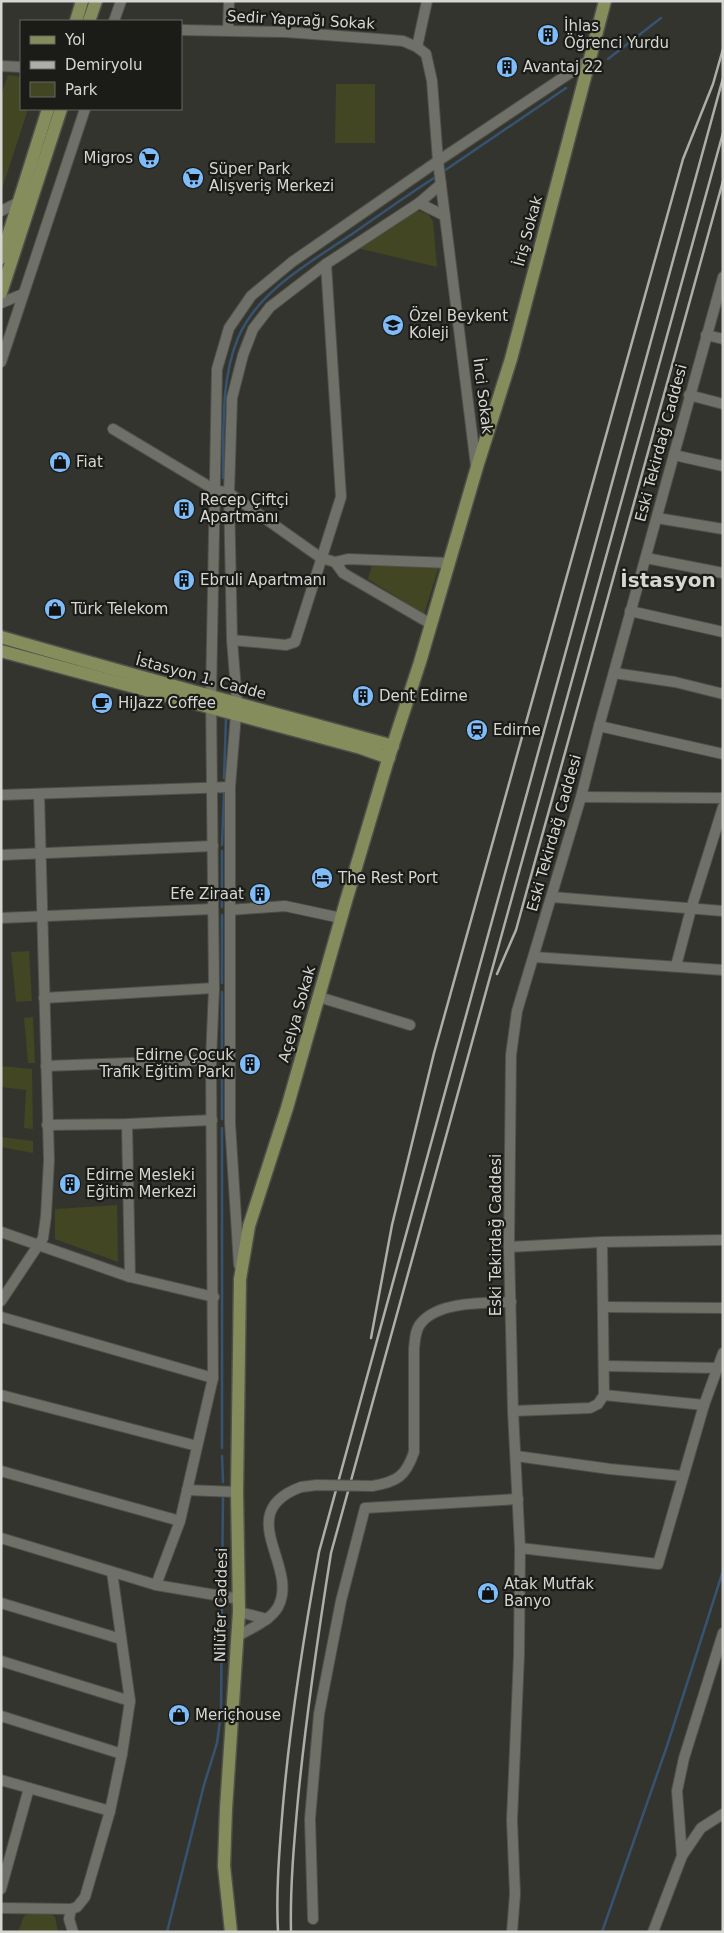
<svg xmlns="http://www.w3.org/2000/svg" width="724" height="1933" viewBox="0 0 724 1933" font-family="'DejaVu Sans',sans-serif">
	<rect width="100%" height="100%" fill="#33342e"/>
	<g fill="#424623">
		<path d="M8,75L21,77V109H28L1,192V95Z"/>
		<path d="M336,84H375V143H335Z"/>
		<path d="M416,210L428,214L433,221L437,267L353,247Z"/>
		<path d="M373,561L439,566L424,614L368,579Z"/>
		<path d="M29,951L32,1001L16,1002L11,952Z"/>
		<path d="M33,1017L35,1063H28L24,1018Z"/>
		<path d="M1,1066L32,1069L33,1129L24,1128L26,1090L1,1087Z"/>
		<path d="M1,1137L33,1141V1153L1,1147Z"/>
		<path d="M117,1205L118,1262L55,1239V1209Z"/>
		<path d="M30,1912L49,1913L55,1917L58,1932H18L24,1916Z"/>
	</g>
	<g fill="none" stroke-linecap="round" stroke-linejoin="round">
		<g stroke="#365471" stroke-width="2.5">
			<path d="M608,59L661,18"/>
			<path d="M441,173L566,88"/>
			<path d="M223,478C224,433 220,381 238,338C259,289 313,261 355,232C382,213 409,194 437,176"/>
			<path d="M224,778L226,719"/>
			<path d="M222,845L224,794"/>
			<path d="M222,851V907"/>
			<path d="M222,983V915"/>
			<path d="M222,1058V992"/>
			<path d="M222,1119V1067"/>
			<path d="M222,1128V1448"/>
			<path d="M222,1456L223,1482"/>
			<path d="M222,1587L223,1498"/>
			<path d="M167,1932L204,1785L217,1743L221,1713L222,1603"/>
			<path d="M602,1932L667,1746L723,1571"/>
		</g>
		<g stroke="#4f504b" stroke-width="12">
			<g id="minor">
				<path d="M114,21L121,1"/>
				<path d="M181,30L286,32L379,39L403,41L417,47L426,54L432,81L438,161L476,466"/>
				<path d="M228,31L229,1"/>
				<path d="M417,47L427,1"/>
				<path d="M1,66L21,67"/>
				<path d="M419,203L445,216"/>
				<path d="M1,211L19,202"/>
				<path d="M1,303L23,294"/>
				<path d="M706,335L723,339"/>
				<path d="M1,362L85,109"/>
				<path d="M689,395L723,404"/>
				<path d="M113,429L215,490L229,493L321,558L335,562L343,573L431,624"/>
				<path d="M674,455L723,466"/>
				<path d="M657,518L723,529"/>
				<path d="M646,558L723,573"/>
				<path d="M335,562L348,559L449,563"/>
				<path d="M630,611L723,632"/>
				<path d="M232,640L286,645L295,642L341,497L326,264"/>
				<path d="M614,673L675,682L723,694"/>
				<path d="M599,726L723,754"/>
				<path d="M1,795L230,787"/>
				<path d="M581,797L723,798"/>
				<path d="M1,855L213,846"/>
				<path d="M552,897L723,911"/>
				<path d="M230,910L285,906L341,918"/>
				<path d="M1,918L213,909"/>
				<path d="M534,957L723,970"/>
				<path d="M676,966L691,909L723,807"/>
				<path d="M319,997L410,1025"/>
				<path d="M44,998L214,988"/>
				<path d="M46,1066L211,1060"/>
				<path d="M127,1124L130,1277"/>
				<path d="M47,1125L127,1124L212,1120"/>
				<path d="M1,1232L130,1277L214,1297"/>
				<path d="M509,1247L602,1242L723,1240"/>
				<path d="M239,1265L230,1123V787L237,702L232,640L229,493L232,398L243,355L253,329L270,307L326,264L419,203L441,184"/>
				<path d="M1,1301L43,1238L46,1216L49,1160L39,794"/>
				<path d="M604,1307L723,1308"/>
				<path d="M1,1317L213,1378"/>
				<path d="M605,1366L718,1368"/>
				<path d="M1,1395L197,1446"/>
				<path d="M604,1395L704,1405"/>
				<path d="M513,1411L590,1408L598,1404L604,1395L602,1242"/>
				<path d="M516,1456L610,1469L682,1476"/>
				<path d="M1,1471L180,1521"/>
				<path d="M372,1486C397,1482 406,1476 414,1452V1349C415,1340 415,1330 421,1323C439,1301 485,1303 511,1302"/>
				<path d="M187,1490L237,1492"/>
				<path d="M1,1538L156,1585L239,1599"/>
				<path d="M520,1548L658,1564L704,1405L723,1353"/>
				<path d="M156,1585L180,1521L213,1378L211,1060L214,988L211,697L217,369L229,328L251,296L292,262L438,161L588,61"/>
				<path d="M1,1603L121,1639"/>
				<path d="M239,1612L267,1619"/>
				<path d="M238,1636C251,1628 270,1621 278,1607C300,1566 231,1513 301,1487"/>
				<path d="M1,1661L130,1701"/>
				<path d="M1,1716L122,1754"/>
				<path d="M1,1780L110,1811"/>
				<path d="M682,1856L677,1791L684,1758L723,1633"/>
				<path d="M1,1889L29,1788"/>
				<path d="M1,1908L71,1909L77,1907L85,1897L110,1811L122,1754L130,1701L112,1572"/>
				<path d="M71,1909L69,1919L73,1932"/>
				<path d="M313,1919L310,1819L319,1714L341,1601L365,1508L518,1499"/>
				<path d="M512,1932L515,1894L512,1820L519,1655L520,1548L513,1411L509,1247L511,1055L517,1011L581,797L599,726L723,277"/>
				<path d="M653,1932L682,1856L701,1828L723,1814"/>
			</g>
		</g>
		<g stroke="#4f504b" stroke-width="15">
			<g id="major">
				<path d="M76,21L82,1"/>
				<path d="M89,21L96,1"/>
				<path d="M1,258L48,109"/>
				<path d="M1,293L61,109"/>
				<path d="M1,637C131,675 262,710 393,746"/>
				<path d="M1,651L361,748L389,758"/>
				<path d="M231,1932L224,1866L226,1809L239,1612L237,1492L240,1279L249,1226L287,1108L346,901L387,763L420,662L477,467L511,359L605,1"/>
			</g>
		</g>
		<use href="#minor" stroke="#6f7169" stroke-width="10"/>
		<use href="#major" stroke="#868d5c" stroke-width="12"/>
		<g stroke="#adaea9" stroke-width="2.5">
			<path d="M497,974L516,930L723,181"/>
			<path d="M371,1338L392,1225L434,1053L683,159L713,84L723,49"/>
			<path d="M278,1932C276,1894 279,1855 282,1817C289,1728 303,1640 319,1552L723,78"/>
			<path d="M291,1932C290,1887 294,1843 298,1799C306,1716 318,1635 331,1553L723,133"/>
		</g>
		<g stroke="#4f504b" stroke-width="12" stroke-linecap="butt">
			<path id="minor-bridge" d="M301,1487L317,1485L372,1486"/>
		</g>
		<use href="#minor-bridge" stroke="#6f7169" stroke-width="10"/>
	</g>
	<defs>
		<g id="building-disc" transform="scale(1.125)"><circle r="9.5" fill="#7fbdfa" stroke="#1b1b18"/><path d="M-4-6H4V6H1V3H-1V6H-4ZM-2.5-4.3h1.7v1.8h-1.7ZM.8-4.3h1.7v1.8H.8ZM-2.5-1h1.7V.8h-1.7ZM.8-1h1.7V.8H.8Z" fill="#111"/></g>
		<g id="supermarket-disc" transform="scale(1.125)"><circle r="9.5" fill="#7fbdfa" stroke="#1b1b18"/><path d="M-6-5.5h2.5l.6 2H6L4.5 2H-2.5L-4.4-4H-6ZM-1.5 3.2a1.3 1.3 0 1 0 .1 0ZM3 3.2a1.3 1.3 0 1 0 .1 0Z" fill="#111"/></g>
		<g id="school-disc" transform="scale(1.125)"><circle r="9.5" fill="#7fbdfa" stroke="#1b1b18"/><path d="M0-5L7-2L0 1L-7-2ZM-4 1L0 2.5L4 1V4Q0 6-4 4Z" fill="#111"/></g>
		<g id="shop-disc" transform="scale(1.125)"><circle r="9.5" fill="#7fbdfa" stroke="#1b1b18"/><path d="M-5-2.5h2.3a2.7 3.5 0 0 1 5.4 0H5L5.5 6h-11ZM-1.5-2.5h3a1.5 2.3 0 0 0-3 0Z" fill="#111"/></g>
		<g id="cafe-disc" transform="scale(1.125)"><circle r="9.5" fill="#7fbdfa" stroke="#1b1b18"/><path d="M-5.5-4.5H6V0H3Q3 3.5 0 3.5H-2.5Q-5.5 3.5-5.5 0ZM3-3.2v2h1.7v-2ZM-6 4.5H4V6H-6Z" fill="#111"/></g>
		<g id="station-disc" transform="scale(1.125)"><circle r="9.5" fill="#7fbdfa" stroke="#1b1b18"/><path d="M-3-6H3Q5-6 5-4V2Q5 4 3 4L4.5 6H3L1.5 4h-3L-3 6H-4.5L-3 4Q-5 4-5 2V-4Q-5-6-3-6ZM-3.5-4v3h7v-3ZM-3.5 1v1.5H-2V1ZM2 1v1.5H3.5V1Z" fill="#111"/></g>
		<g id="hotel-disc" transform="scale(1.125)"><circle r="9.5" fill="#7fbdfa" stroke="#1b1b18"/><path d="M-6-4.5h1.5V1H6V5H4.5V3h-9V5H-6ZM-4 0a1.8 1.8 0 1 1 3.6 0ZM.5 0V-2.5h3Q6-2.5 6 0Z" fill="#111"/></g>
	</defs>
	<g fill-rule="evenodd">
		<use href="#building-disc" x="548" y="35"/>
		<use href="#building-disc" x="507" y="67"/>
		<use href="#supermarket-disc" x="149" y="158"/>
		<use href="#supermarket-disc" x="193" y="178"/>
		<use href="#school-disc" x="393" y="325"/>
		<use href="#shop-disc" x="60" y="462"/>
		<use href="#building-disc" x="184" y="509"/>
		<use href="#building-disc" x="184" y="580"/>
		<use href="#shop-disc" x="55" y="609"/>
		<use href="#building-disc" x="363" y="696"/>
		<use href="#cafe-disc" x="102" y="703"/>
		<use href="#station-disc" x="477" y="730"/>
		<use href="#hotel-disc" x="322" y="878"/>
		<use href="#building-disc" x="260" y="894"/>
		<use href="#building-disc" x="250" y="1064"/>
		<use href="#building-disc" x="70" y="1184"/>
		<use href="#shop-disc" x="488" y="1593"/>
		<use href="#shop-disc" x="179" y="1715"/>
	</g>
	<g text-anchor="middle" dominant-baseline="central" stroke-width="4.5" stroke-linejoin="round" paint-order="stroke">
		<g font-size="15" fill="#d6d7d3" stroke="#1b1b18">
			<text transform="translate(301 20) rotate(3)">Sedir Yaprağı Sokak</text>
			<text transform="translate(528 231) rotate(-75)">İriş Sokak</text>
			<text transform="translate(483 396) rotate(83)">İnci Sokak</text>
			<text transform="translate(661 443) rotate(-75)">Eski Tekirdağ Caddesi</text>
			<text transform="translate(201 677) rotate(15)">İstasyon 1. Cadde</text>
			<text transform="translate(554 833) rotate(-74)">Eski Tekirdağ Caddesi</text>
			<text transform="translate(297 1014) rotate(-74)">Açelya Sokak</text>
			<text transform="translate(496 1235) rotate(-90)">Eski Tekirdağ Caddesi</text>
			<text transform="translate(221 1605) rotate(-89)">Nilüfer Caddesi</text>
		</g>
		<g font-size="15" fill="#d6d7d3" stroke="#1b1b18" text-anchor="start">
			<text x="564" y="26">İhlas<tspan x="564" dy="17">Öğrenci Yurdu</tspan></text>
			<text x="523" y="67">Avantaj 22</text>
			<text x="133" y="158" text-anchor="end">Migros</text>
			<text x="209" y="169">Süper Park<tspan x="209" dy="17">Alışveriş Merkezi</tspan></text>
			<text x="409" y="316">Özel Beykent<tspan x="409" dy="17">Koleji</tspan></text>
			<text x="76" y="462">Fiat</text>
			<text x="200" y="500">Recep Çiftçi<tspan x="200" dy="17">Apartmanı</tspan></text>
			<text x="200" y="580">Ebruli Apartmanı</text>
			<text x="71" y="609">Türk Telekom</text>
			<text x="379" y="696">Dent Edirne</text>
			<text x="118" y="703">HiJazz Coffee</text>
			<text x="493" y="730">Edirne</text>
			<text x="338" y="878">The Rest Port</text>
			<text x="244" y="894" text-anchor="end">Efe Ziraat</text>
			<text x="234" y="1055" text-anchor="end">Edirne Çocuk<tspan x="234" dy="17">Trafik Eğitim Parkı</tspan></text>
			<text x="86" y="1175">Edirne Mesleki<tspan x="86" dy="17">Eğitim Merkezi</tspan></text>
			<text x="504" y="1584">Atak Mutfak<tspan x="504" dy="17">Banyo</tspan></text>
			<text x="195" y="1715">Meriçhouse</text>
		</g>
		<g font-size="20" font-weight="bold" fill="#d6d7d3" stroke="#1b1b18">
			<text x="668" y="580">İstasyon</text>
		</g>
	</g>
	<rect width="724" height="1933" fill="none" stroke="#d6d7d3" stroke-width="5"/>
	<rect x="20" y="20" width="162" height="90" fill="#1b1b18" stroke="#666663"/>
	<rect x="30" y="36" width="25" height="8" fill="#868d5c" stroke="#666663"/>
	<text x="65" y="45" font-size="15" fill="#d6d7d3">Yol</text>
	<rect x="30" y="61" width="25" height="8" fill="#adaea9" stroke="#666663"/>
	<text x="65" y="70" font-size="15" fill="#d6d7d3">Demiryolu</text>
	<rect x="30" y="82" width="25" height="15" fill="#424623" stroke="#666663"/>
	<text x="65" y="95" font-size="15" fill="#d6d7d3">Park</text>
</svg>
